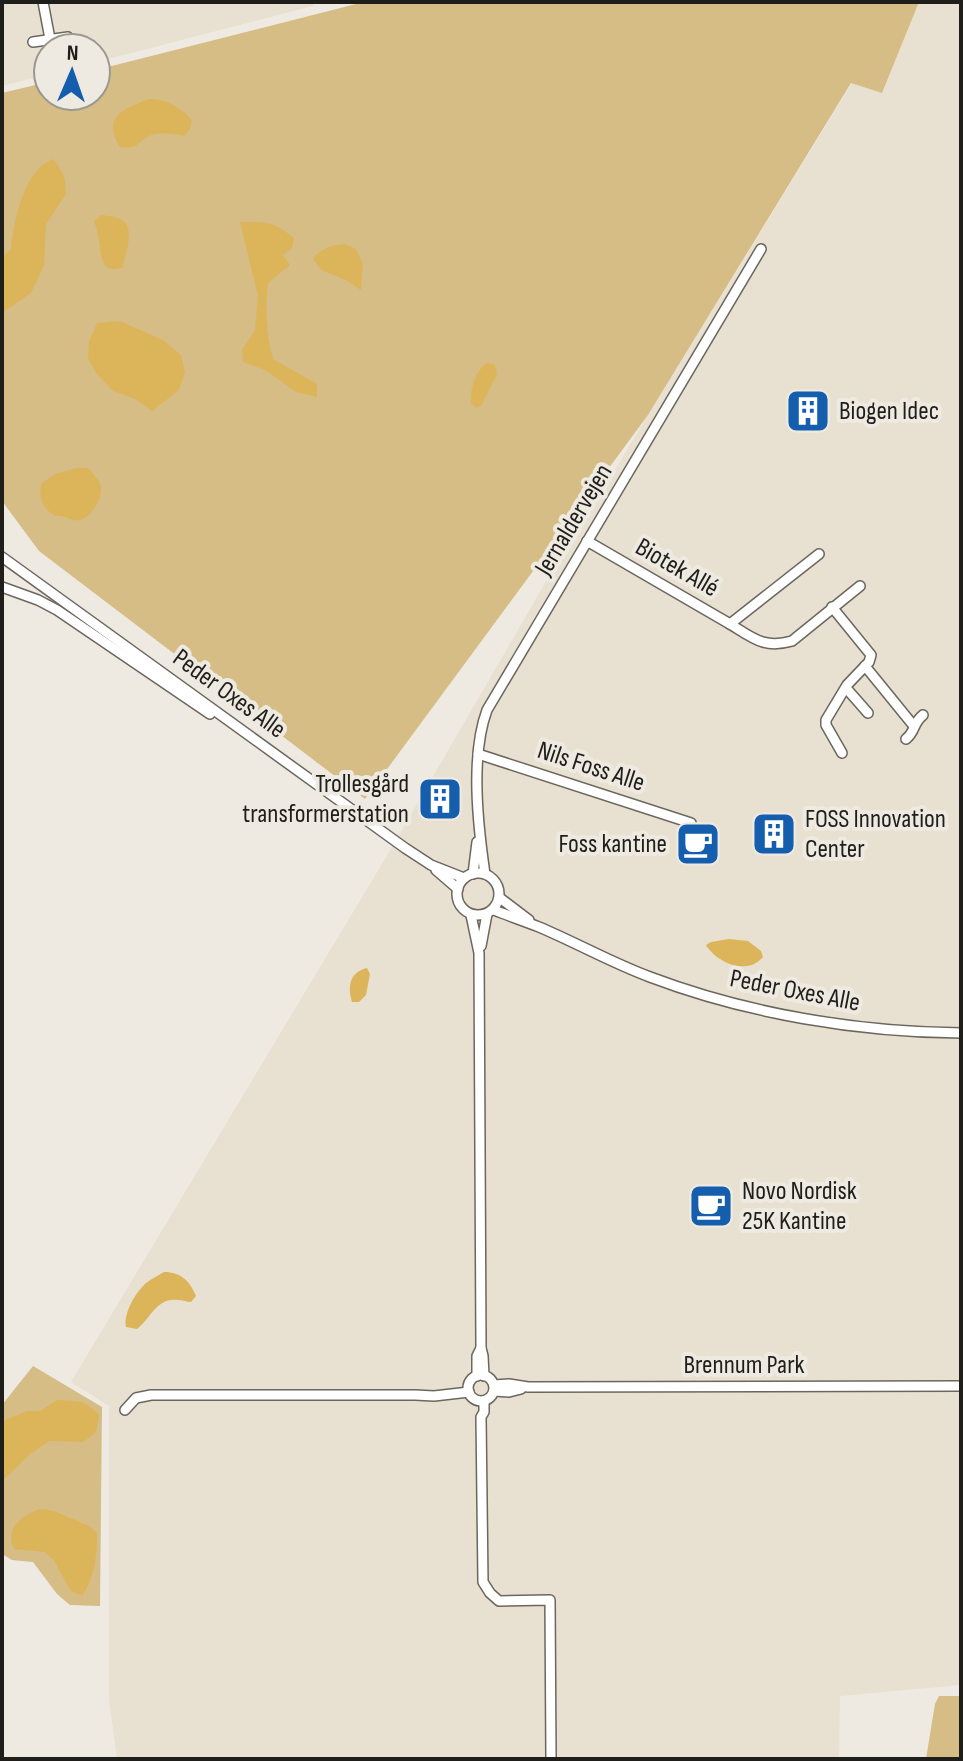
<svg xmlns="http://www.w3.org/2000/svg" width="963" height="1761" viewBox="0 0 963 1761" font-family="'Sofia Sans Condensed',sans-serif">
	<rect width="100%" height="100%" fill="#eeeae1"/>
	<g fill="#e8e0d0">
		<path d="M2,2H313V6L96,62V48H48V74L2,86Z"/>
		<path d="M919,2H961V1685L840,1696L839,1759H117L109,1699V1406L71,1382L388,854L544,585L852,83L882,93Z"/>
	</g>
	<g fill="#d6bc85">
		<path d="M364,2H919L882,93L851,83L648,415L365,799L39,551L2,501V93L48,82V96H96V70Z"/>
		<path d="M33,1366L102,1407L100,1606L70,1605L57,1594L33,1562L12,1560L2,1554V1405Z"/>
		<path d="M939,1696H961V1759H926L935,1704Z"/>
	</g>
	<g fill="#dcb55b">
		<path d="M149,99C164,98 184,108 192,121L190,129L184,136C177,134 158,132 151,135C137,141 140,150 120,147C101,115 125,109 149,99Z"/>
		<path d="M53,159L61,170L65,181L66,194L46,224L44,265L31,293L2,313V257L11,249C14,221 23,171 53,159Z"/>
		<path d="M101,215C107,216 115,216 120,219C137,227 125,253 123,267C101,276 101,255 99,240C98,233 96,227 94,221Z"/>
		<path d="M240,222C267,222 273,221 294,238L292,248L283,255L290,265L268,283C265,309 266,334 273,359L317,384V397L296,392L265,370L243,362L242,350L255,330L258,296Z"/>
		<path d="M345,244L356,249L363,264L361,290L346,280L321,270L313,259C321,248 332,245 345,244Z"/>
		<path d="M120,321L163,340L181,355L185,372L179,390L152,411L135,399L113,391L96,373L88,358L89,342L97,323Z"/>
		<path d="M487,363L495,365L497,374L481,406L476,408L471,403C470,389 475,371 487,363Z"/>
		<path d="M77,468H87C93,473 101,481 101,489C101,501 91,517 80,520C71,522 65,514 55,516C42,507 39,500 41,484L55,474Z"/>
		<path d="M729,939L748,941L761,951L763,957C747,976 717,963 706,945L711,942Z"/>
		<path d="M367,968L370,974L366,995L359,1002H352C347,986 350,972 367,968Z"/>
		<path d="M164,1272C181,1272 190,1281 196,1296L191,1302C187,1302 183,1300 178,1300C157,1297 151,1318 137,1329L126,1327C123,1313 136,1292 146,1283C151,1279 159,1275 164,1272Z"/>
		<path d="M57,1400C78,1402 84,1398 99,1415L96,1432L83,1442L49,1441L29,1455L2,1481V1424L5,1420L27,1411H40Z"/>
		<path d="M39,1509C57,1510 57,1513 73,1519C86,1525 86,1523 97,1533C97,1556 95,1577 82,1596L70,1590L54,1560L45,1552L14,1549C4,1528 22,1516 39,1509Z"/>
	</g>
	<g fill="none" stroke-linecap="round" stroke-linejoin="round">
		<g stroke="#6b675f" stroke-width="12">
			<g id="minor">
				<path d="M43,2L50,39"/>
				<path d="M33,42L68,37"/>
				<path d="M587,541L730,624L819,554"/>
				<path d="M2,557L405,848L431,865L464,878"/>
				<path d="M2,587L38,600L57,610L210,714"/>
				<path d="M832,607L871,655L869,662L847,685L826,720V725L842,753"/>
				<path d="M730,624C753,638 764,649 792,641L860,586"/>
				<path d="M865,666L913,725"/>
				<path d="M846,688L868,713"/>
				<path d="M906,739C916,731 912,724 923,715"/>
				<path d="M478,754L691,823"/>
				<path d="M436,870L458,889"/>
				<circle cx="478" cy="894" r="21"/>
				<path d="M473,874L477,842"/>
				<path d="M485,874C478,826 470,756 487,710L761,249"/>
				<path d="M500,898L529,920"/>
				<path d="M494,910C509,916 524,921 539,927C577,943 612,963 650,977C748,1014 857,1032 961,1033"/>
				<path d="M471,915L479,953L481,1348L483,1356L484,1376"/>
				<path d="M481,946L487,914"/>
				<circle cx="481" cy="1388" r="13"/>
				<path d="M477,1376V1356L481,1348"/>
				<path d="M494,1385L509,1384L528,1387L961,1386"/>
				<path d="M494,1391L509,1392L521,1389"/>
				<path d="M484,1401V1412L481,1417L483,1582L490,1593L499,1601L550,1600L551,1759"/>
				<path d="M125,1410L136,1398L151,1395H415L434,1396L469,1392"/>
			</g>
		</g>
		<use href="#minor" stroke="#fff" stroke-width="9"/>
	</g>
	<defs>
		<g id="building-square" transform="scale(2.3)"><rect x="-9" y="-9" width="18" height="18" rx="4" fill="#145ead" stroke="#eeeae1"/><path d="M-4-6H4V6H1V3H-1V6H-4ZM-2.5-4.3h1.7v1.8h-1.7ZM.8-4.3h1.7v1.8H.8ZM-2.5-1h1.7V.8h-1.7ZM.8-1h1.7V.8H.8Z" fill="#fff"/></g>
		<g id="cafe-square" transform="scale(2.3)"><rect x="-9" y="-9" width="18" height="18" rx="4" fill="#145ead" stroke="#eeeae1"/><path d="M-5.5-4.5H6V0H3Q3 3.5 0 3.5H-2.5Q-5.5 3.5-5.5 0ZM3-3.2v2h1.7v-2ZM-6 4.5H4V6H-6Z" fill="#fff"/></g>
	</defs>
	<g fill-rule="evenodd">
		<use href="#building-square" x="808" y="411"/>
		<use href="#building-square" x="440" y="799"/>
		<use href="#building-square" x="774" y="834"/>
		<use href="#cafe-square" x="698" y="844"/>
		<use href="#cafe-square" x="711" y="1206"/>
	</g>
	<g text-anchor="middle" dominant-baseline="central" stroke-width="8" stroke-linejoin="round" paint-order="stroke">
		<g font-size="26" fill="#1f1e1a" stroke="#eeeae1" text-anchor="start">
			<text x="839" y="411">Biogen Idec</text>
			<text x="409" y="784" text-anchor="end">Trollesgård<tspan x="409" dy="30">transformerstation</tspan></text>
			<text x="805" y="819">FOSS Innovation<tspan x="805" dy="30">Center</tspan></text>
			<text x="667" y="844" text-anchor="end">Foss kantine</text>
			<text x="742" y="1191">Novo Nordisk<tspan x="742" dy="30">25K Kantine</tspan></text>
		</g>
		<g font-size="26" fill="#1f1e1a" stroke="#eeeae1">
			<text transform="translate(574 520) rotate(-59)">Jernaldervejen</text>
			<text transform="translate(677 568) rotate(30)">Biotek Allé</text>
			<text transform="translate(229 694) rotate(36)">Peder Oxes Alle</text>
			<text transform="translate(591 767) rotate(18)">Nils Foss Alle</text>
			<text transform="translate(795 991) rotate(11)">Peder Oxes Alle</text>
			<text x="744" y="1365">Brennum Park</text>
		</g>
	</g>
	<rect width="963" height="1761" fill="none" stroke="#1f1e1a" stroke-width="8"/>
	<g transform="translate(72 72) rotate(2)"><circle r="38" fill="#eeeae1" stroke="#9b9891" stroke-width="2"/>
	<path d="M0-6L14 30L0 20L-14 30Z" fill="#145ead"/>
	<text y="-12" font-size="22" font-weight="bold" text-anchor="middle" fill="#1f1e1a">N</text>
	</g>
</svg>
